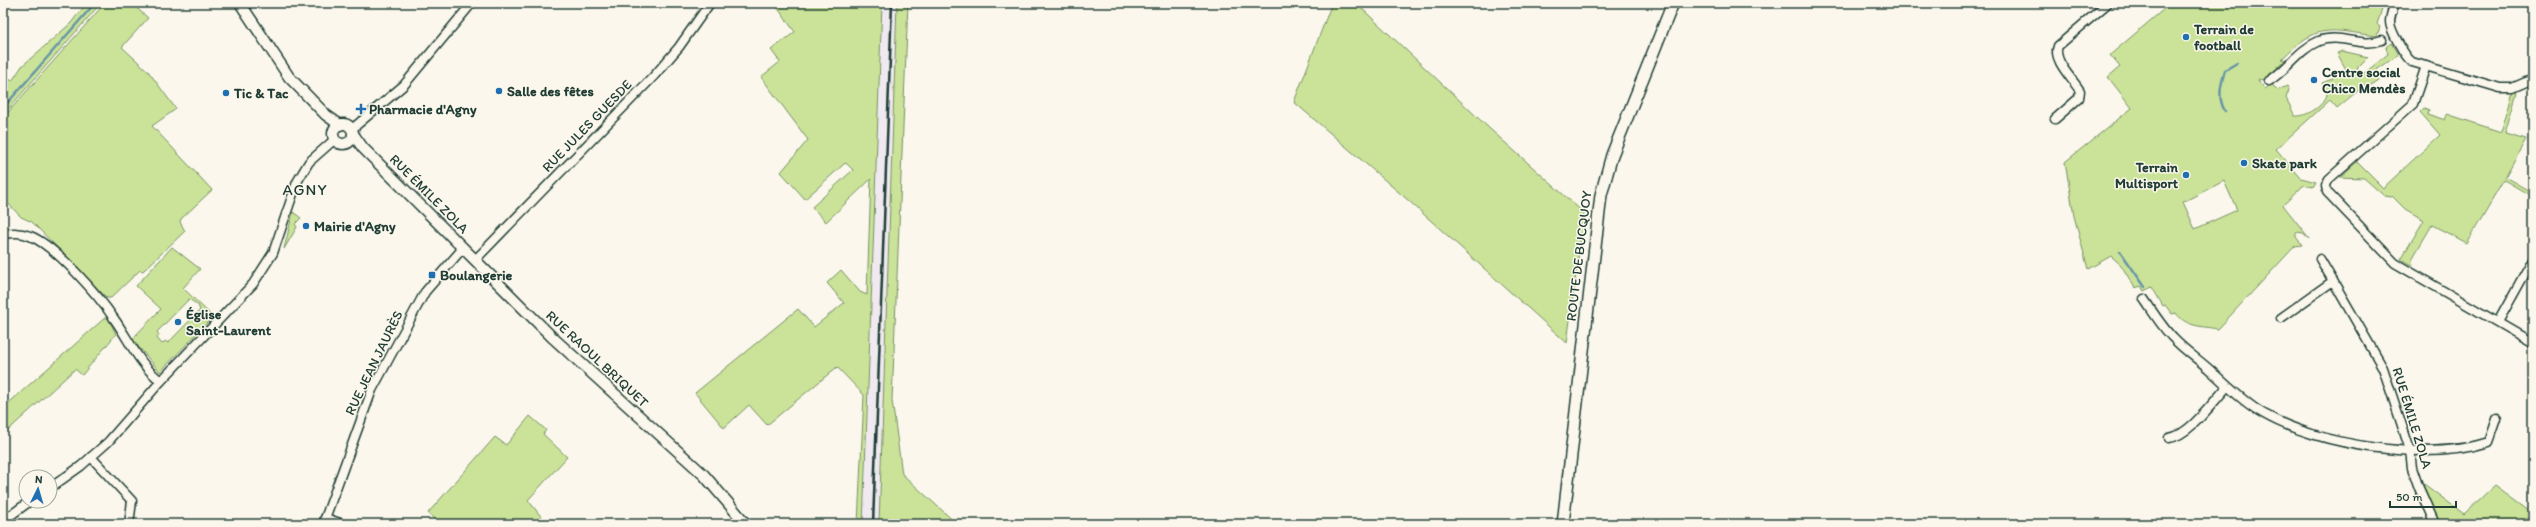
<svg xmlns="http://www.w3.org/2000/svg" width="2536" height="527" viewBox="0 0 2536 527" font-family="Itim,sans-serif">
	<rect width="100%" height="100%" fill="#fbf7ec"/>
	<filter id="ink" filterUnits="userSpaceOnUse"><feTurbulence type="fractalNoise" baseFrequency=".025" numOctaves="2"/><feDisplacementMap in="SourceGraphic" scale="8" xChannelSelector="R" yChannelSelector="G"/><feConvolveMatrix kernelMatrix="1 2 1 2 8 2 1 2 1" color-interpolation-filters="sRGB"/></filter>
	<g filter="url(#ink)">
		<path fill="#f0e9f0" d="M882,3H897L879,524H863Z"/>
		<g fill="#cbe398" stroke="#759066" fill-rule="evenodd">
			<path d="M87,3H101L3,115V73L12,81L22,66L70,24Z"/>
			<path d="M105,3H131L148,18L122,47L148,71L176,109L152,126L212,190L181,219L180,222L185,231L143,271L140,270L111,298H107L32,222L21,217L3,198V118Z"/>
			<path d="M774,3H882L863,524H858L864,395L837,367L767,425L749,405L724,428L695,393L798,309L814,327L844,303L827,283L841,270L860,292L867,295L871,179L826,222L812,207L853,170L846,163L844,164L805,199L781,172L808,140L761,77L780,62L771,50L795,32Z"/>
			<path d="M897,3H908L892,400L902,474L957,524H879Z"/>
			<path d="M1332,3H1356L1491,130L1584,213L1567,343L1409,201L1294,102Z"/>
			<path d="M2171,3H2384L2377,24L2380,27L2377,36C2330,30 2317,22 2282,59L2288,60L2267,79L2258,80L2265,89L2271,84L2278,90L2287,86L2289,90L2286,98L2295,116C2307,117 2323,106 2327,95L2322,83L2332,79L2333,76L2348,73L2337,53L2342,51L2368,57L2358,67L2357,72L2362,75L2388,54L2386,47L2391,43L2398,55L2375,71L2379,80L2368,87L2366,84L2337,108L2330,100L2276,149L2301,178L2316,182L2313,187L2304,185L2283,205L2309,238L2303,233L2296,232V237L2302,245L2295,246L2218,329C2201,326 2186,327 2176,313L2172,314L2165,305L2163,306L2152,287L2144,291L2141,286L2135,288L2121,265L2111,256L2088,269L2074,216L2065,162L2132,108L2108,77L2120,67L2110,55ZM2224,181L2237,210L2195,229L2183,202Z"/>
			<path d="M2513,92H2517L2505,133L2526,139L2505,177L2533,193V197L2504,180L2467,243L2432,225L2412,259L2413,266L2401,259L2424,220L2405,209L2392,196L2383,195L2364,178L2340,177L2357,162L2383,188L2440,135L2420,112L2424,108L2429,110L2428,114L2445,120L2447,114L2501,132Z"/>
			<path d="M293,212L301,218L295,224L297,227L284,249Z"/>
			<path d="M172,247L200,269L183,288L213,317L160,372L132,339L161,309L136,286ZM189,299L198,305L200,310L168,343L165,341L162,344L157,338L159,335L157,332Z"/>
			<path d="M107,316L116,334L82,375L75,369L3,435V408Z"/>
			<path d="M530,416L546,430L543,434L567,457L528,500L547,524H442L428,513L495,437L506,445Z"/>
			<path d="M2424,484L2464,514L2495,485L2533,513V524H2435L2419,488Z"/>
		</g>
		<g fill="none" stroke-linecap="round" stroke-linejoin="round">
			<g stroke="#6695a8" stroke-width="2.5">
				<path d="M3,108L95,3"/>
				<path d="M2225,111C2217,98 2221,84 2225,70L2237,63"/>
				<path d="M2120,251L2145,287"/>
			</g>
			<g stroke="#1f3d34" stroke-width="11">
				<g id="minor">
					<path d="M2395,3C2393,9 2390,16 2390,22C2390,30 2405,57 2412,62L2500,88H2512L2533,79"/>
					<path d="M2426,66L2413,104L2329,179L2326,185L2327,192L2395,263L2533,343"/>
					<path d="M2269,81C2287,70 2299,49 2319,41C2339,33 2362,48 2382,40"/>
					<path d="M2055,119L2079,98L2080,91C2073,79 2052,60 2058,46L2108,3"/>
					<path d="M352,129L404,85L472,3"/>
					<path d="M3,234C12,233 21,232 30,236C56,246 99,296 115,320C129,340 140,366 161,381"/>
					<path d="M475,260L654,76L679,47L710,3"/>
					<path d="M2333,281L2383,368L2410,450L2412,468L2419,488L2435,524"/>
					<path d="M2144,299C2153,312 2162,327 2173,338C2184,350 2198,359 2210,370C2227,385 2244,403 2264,414C2320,446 2427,462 2489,442L2497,419"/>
					<path d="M2281,318L2333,281L2320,259"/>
					<path d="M2498,322L2533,259"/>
					<path d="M2169,438C2189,436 2213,402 2227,387"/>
					<path d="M91,457L132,501L129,524"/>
					<path d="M50,488L81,466L108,442L161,381L253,284L273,253L297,182L309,162L335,139"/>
					<path d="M325,518L343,524"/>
					<path d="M3,521L30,501"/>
					<path d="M323,524L372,390L425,292L463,248"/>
				</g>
			</g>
			<g stroke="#1f3d34" stroke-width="13">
				<g id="tertiary">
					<path d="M240,3L289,77L326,115L340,125"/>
					<circle cx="343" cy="134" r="10"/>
					<path d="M353,134L363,148L552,337L704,475L746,524"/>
				</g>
			</g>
			<g stroke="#1f3d34" stroke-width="14">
				<path id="secondary" d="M1563,524L1601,195L1612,155L1673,3"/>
			</g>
			<use href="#minor" stroke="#fbf7ec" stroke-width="8"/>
			<use href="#tertiary" stroke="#fbf7ec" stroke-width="10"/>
			<use href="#secondary" stroke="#fbf7ec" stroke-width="11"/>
			<path stroke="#1f3d34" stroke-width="2.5" d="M873,524L892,3"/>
		</g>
	</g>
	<g fill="#1f6fb2" stroke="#fbf7ec" stroke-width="1.5">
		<circle cx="2186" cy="37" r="4"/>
		<circle cx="2314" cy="80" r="4"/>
		<circle cx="499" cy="91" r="4"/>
		<circle cx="226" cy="93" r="4"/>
		<path d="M359 103h4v4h4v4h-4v4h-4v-4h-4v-4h4z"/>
		<circle cx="2244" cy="163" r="4"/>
		<circle cx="2186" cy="175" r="4"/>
		<circle cx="306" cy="226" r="4"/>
		<rect x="428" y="271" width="8" height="8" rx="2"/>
		<circle cx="178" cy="322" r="4"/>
	</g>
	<g text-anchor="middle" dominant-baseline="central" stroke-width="3" stroke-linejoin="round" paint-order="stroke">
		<g font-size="14" font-weight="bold" fill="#1f3d34" stroke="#fbf7ec" text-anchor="start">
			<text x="2194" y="29">Terrain de<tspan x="2194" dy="16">football</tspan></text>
			<text x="2322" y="72">Centre social<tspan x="2322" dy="16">Chico Mendès</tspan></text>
			<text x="507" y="91">Salle des fêtes</text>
			<text x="234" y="93">Tic &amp; Tac</text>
			<text x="369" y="109">Pharmacie d'Agny</text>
			<text x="2252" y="163">Skate park</text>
			<text x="2178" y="167" text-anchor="end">Terrain<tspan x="2178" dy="16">Multisport</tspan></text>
			<text x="314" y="226">Mairie d'Agny</text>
			<text x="440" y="275">Boulangerie</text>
			<text x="186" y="314">Église<tspan x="186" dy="16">Saint-Laurent</tspan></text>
		</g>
		<g font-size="14" fill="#1f3d34" stroke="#fbf7ec">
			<text transform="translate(587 126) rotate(-46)">RUE JULES GUESDE</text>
			<text transform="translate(429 194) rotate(45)">RUE ÉMILE ZOLA</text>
			<text transform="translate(1579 256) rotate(-83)">ROUTE DE BUCQUOY</text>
			<text transform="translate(597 359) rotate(43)">RUE RAOUL BRIQUET</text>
			<text transform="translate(374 363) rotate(-64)">RUE JEAN JAURÈS</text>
			<text transform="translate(2412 418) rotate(73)">RUE ÉMILE ZOLA</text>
		</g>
		<g font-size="16" letter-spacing="1" fill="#1f3d34" stroke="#fbf7ec">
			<text x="305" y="189">AGNY</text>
		</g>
	</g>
	<rect width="2536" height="527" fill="none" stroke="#fbf7ec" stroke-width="16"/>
	<rect x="8" y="8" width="2520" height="511" fill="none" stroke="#1f3d34" stroke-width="1.5" filter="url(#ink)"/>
	<g transform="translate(38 489) rotate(5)"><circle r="19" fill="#fbf7ec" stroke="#a3ada2"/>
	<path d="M0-3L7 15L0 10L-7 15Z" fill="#1f6fb2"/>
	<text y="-6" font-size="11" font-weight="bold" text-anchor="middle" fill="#1f3d34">N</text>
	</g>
	<path d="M2390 501v6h66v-6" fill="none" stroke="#1f3d34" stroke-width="2"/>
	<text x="2396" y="501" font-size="12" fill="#1f3d34" stroke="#fbf7ec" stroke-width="3" paint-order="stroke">50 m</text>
</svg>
